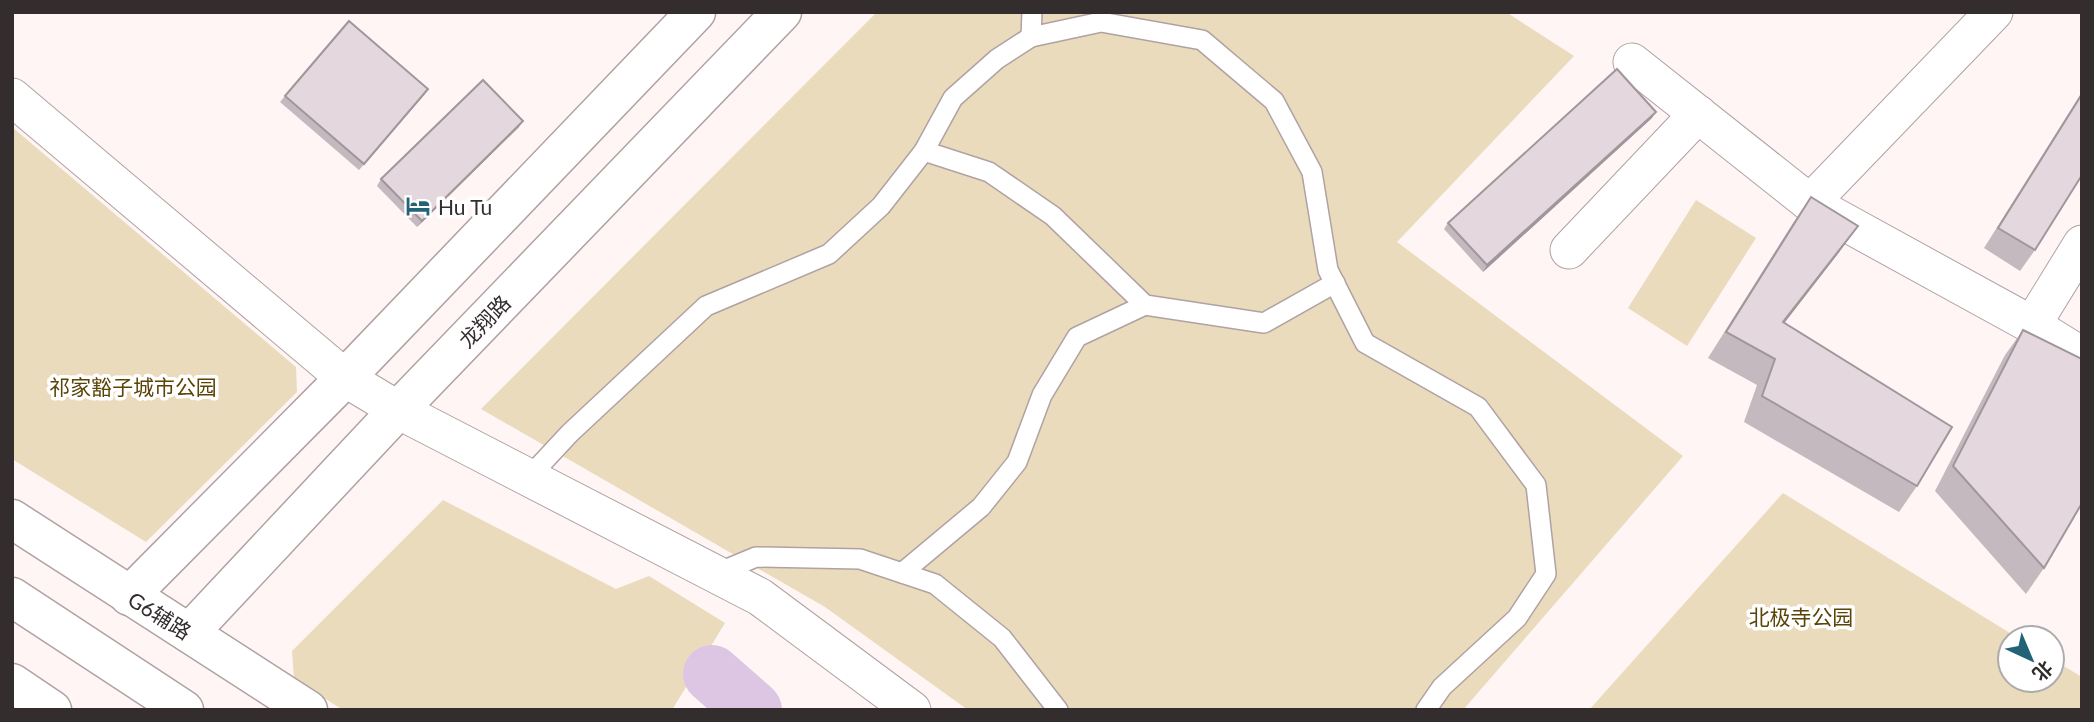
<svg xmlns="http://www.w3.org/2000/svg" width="2094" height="722" viewBox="0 0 2094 722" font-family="Lato,'Noto Sans SC',sans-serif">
	<rect width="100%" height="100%" fill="#fef5f4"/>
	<g fill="#eadbbd">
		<path d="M877,12H1506L1574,56L1397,242L1683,456L1463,710H968L825,607L481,409Z"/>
		<path d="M12,127L296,367L297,392L146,542L12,459Z"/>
		<path d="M1696,200L1756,238L1687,346L1628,308Z"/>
		<path d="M1783,493L2018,638H2010V680H2052V659L2082,677V710H1589Z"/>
		<path d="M443,500L616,589L649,576L725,623L672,710H343L294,679L292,651Z"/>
	</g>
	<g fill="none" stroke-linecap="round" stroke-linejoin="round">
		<path stroke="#ddc6e4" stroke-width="58" d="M712,674L753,710"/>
		<g stroke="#b0a2a2" stroke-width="22">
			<g id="lane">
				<path d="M1032,12L1031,37L1101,22L1202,40L1274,101L1312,172L1328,270L1365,343L1478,407L1536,485L1546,574L1517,618L1442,687L1426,710"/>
				<path d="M1031,37L997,59L953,98L924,151L989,172L1053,216L1145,305L1264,323L1335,283"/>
				<path d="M529,477L570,433L706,306L829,254L881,206L924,151"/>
				<path d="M902,573L981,507L1017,462L1042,395L1077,337L1145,305"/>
				<path d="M715,574L756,557L860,559L935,584L1002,638L1058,710"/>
			</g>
		</g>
		<g stroke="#b0a2a2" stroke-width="39">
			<g id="street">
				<path d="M1994,12L1810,203L2032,325L2082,356"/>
				<path d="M1632,62L1810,203"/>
				<path d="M12,97L345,378L398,410L760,597L912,710"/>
				<path d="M1569,250L1698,114"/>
				<path d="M2032,325L2082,244"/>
			</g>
		</g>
		<g stroke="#b0a2a2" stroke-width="41">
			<g id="secondary">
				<path d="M12,519L308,710"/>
				<path d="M129,596L345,378L696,12"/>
				<path d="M189,633L398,410L782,12"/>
			</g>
		</g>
		<g stroke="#b0a2a2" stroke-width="41">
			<g id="highway">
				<path d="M12,597L184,710"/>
				<path d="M12,683L52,710"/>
			</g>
		</g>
		<use href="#lane" stroke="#fff" stroke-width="19"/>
		<use href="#street" stroke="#fff" stroke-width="37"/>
		<use href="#secondary" stroke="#fff" stroke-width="38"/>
		<use href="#highway" stroke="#fff" stroke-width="38"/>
	</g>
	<g fill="#c4b9be">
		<path d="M428,89L359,170L280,102L285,96Z"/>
		<path d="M2082,92V175L2035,250L2020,271L1984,248Z"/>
		<path d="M1652,118L1483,272L1444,229L1448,223Z"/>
		<path d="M519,127L417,227L377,186L381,179Z"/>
		<path d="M1811,197L1840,251L1784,323L1917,486L1899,512L1744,422L1757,385L1708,358L1793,223Z"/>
		<path d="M2023,330L2044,568L2026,594L1935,491L2005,355Z"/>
	</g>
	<g fill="#a0969b">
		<path d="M428,89L424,95L359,170L364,164Z"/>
		<path d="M1656,112L1652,118L1483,272L1487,265Z"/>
		<path d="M523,121L519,127L417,227L422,221Z"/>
		<path d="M1858,226L1840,251L1765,348L1783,322Z"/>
	</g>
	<g fill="#e4d7dd" stroke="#a0969b" stroke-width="2">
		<path d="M349,21L428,89L364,164L285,96Z"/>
		<path d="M1617,69L1656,112L1487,265L1448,223Z"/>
		<path d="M483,80L523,121L422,221L381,179Z"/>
		<path d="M2082,94V175L2035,250L1998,228Z"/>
		<path d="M1811,197L1858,226L1783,322L1952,427L1917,486L1762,396L1775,359L1726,332Z"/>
		<path d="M2023,330L2082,359V503L2044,568L1953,466Z"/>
	</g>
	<defs>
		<g id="hotel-bare" transform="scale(1.89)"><path d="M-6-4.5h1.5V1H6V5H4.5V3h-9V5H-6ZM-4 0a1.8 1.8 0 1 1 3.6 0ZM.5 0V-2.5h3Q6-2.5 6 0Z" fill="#226377" stroke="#fff" stroke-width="2.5" paint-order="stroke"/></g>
	</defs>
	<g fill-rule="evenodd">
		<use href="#hotel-bare" x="418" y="206"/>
	</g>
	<g text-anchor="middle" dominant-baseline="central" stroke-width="7" stroke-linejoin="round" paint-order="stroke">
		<g font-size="21" fill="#332d2d" stroke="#fff" text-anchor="start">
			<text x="438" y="206">Hu Tu</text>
		</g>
		<g font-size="21" fill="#332d2d" stroke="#fff">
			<text transform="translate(484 321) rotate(-46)">龙翔路</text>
			<text transform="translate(160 615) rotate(32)">G6辅路</text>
		</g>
		<g font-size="21" fill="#5a4407" stroke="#fff">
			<text x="133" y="386">祁家豁子城市公园</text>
			<text x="1801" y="616">北极寺公园</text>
		</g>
	</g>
	<rect width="2094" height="722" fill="none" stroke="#332d2d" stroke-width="28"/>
	<g transform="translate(2031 659) rotate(136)"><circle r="33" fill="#ffffff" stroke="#adabab" stroke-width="2"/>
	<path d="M0-5L12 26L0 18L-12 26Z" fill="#226377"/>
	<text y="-10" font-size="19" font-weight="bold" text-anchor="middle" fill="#332d2d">北</text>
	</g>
</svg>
